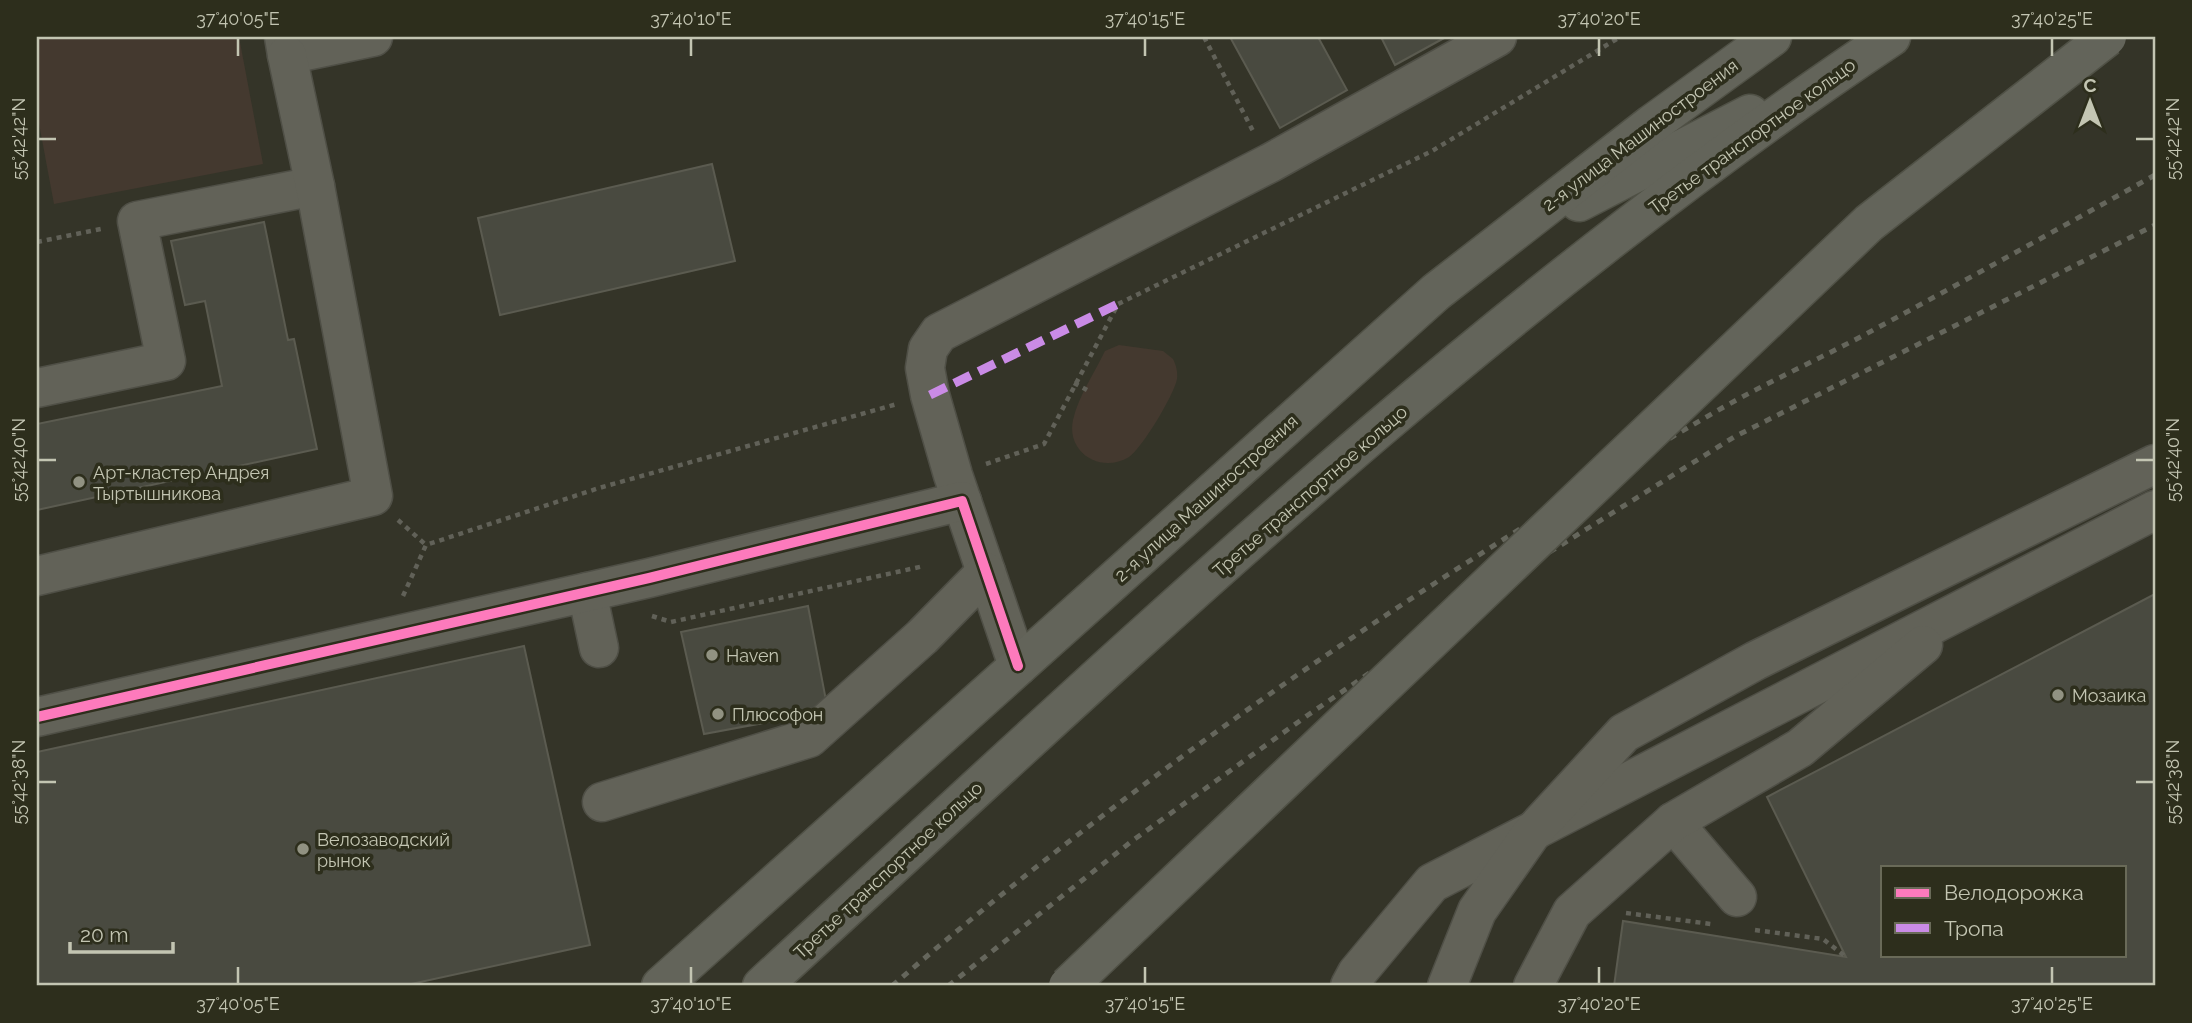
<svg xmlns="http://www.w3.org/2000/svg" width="2192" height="1023" viewBox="0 0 2192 1023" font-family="Raleway,sans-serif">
	<rect width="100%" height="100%" fill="#343428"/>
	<g fill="#44392f">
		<path d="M37,37H239L263,164L54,204L37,113Z"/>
		<path d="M1119,345L1163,351L1173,359C1176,365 1178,372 1177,379C1174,395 1142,448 1129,457C1101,474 1066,453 1073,420C1078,397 1095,372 1105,351Z"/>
	</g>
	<g fill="#494a40" stroke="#5b5b50" stroke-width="2" fill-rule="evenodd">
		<path d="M1230,37H1318L1347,90L1280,128Z"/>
		<path d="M1381,37H1446L1395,65Z"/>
		<path d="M712,164L735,261L500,315L478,218Z"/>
		<path d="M264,222L288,340L294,339L317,449L37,510V424L222,386L205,301L185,305L171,241Z"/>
		<path d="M2155,594V986H1614L1623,921L1846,957L1767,797ZM1882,867H2124V955H1882Z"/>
		<path d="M808,606L828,711L704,734L681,632Z"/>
		<path d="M524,646L590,945L402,986H37V752Z"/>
	</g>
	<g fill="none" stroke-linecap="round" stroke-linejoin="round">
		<g stroke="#4f4f46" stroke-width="41">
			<g id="minor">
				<path d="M284,37L287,55L373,37"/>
				<path d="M37,388L166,361L137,221L315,186"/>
				<path d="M37,576L373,496L315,186L287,55"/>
				<path d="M587,592L599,648"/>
				<path d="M1018,666L953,475L930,395L925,368L928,349L939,333L1270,163L1497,37"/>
				<path d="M37,717L649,578L962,501"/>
				<path d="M602,802L809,738L922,637L986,572"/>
				<path d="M1673,822L1737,897"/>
				<path d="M1350,986L1357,973L1432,883L2155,510"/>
				<path d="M1447,986L1477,911L1531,834L1624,733L1755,661L2155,464"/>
				<path d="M1533,986L1572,912L1673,822L1800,748L1923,645"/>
			</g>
		</g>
		<g stroke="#505146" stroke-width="41">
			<g id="major">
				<path d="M1579,202L1750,114"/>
				<path d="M661,986L1436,292L1652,124L1772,37"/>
				<path d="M762,986C1124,654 1481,310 1891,37"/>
			</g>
		</g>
		<g stroke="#616158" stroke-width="4.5" stroke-dasharray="5 5" stroke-linecap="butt">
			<path d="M1204,37L1253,131"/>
			<path d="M37,242L101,229"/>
			<path d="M1074,383L1087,390"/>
			<path d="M986,464L1044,444L1118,304L1432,151L1620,37"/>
			<path d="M398,520L426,545"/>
			<path d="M403,596L426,545L599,488L897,404"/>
			<path d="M652,616L671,622L924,566"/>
			<path d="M1626,913L1711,924"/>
			<path d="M1755,930L1823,939L1846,957"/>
		</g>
		<use href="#minor" stroke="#626258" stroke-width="38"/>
		<use href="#major" stroke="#63645a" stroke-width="38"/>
		<g stroke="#65665c" stroke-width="5" stroke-dasharray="7 7" stroke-linecap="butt">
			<path d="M892,986C1142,770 1435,573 1722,408C1768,382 1817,360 1864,335C1961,283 2058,229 2155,175"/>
			<path d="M948,986L1132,841L1308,715L1513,575L1734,437L2155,225"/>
		</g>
		<g stroke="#505146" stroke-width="41" stroke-linecap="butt">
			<path id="major-bridge" d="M1068,986L1869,223L2107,37"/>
		</g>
		<use href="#major-bridge" stroke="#63645a" stroke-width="38"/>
		<path stroke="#ca8be6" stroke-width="9" stroke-dasharray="18 9" stroke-linecap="butt" d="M930,395L1118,304"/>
		<g stroke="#2d2e1c" stroke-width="15">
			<path id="cycleway" d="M37,717L649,578L962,501L1018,666"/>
		</g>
		<use href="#cycleway" stroke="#fd7abc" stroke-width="10"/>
	</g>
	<path fill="none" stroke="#c3c5b2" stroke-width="2.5" d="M238,38V56M691,38V56M1145,38V56M1599,38V56M2052,38V56M38,139H56M2136,139H2154M38,460H56M2136,460H2154M38,782H56M2136,782H2154M238,967V984M691,967V984M1145,967V984M1599,967V984M2052,967V984"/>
	<g fill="#919282" stroke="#2d2e1c" stroke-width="2.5">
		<circle cx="79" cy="482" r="7"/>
		<circle cx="712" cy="655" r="7"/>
		<circle cx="2058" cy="695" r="7"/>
		<circle cx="718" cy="714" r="7"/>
		<circle cx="303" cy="849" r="7"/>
	</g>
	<g text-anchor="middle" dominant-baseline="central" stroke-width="7" stroke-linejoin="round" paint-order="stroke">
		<g font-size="18" fill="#c3c5b2" stroke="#2d2e1c">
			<text transform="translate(1640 135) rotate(-37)">2-я улица Машиностроения</text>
			<text transform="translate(1752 136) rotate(-36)">Третье транспортное кольцо</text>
			<text transform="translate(1310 491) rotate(-41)">Третье транспортное кольцо</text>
			<text transform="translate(1206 498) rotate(-42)">2-я улица Машиностроения</text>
			<text transform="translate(888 870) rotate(-43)">Третье транспортное кольцо</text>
		</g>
		<g font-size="18" fill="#c3c5b2" stroke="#2d2e1c" text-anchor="start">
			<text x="93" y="472">Арт-кластер Андрея<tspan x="93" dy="21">Тыртышникова</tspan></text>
			<text x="726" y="655">Haven</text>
			<text x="2072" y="695">Мозаика</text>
			<text x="732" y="714">Плюсофон</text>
			<text x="317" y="839">Велозаводский<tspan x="317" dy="21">рынок</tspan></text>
		</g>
	</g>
	<rect width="2192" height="1023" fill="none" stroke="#2d2e1c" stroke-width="77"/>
	<rect x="1881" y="866" width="245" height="91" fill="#2d2e1c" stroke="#696a58" stroke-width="2"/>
	<rect x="1895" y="888" width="35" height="10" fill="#fd7abc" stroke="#696a58" stroke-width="2"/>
	<text x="1944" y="900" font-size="21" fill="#c3c5b2">Велодорожка</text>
	<rect x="1895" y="923" width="35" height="10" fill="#ca8be6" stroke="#696a58" stroke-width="2"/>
	<text x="1944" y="936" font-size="21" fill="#c3c5b2">Тропа</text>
	<g transform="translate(2090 102)" stroke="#2d2e1c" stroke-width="5" paint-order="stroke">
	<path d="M0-5L12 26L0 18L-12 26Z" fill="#c3c5b2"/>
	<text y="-10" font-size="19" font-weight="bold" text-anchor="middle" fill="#c3c5b2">С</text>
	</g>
	<path d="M70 942v10h103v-10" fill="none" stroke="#c3c5b2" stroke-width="3.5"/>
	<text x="80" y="942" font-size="21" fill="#c3c5b2" stroke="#2d2e1c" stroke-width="5" paint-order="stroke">20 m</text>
	<rect x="38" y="38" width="2116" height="946" fill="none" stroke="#c3c5b2" stroke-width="2.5"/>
	<g font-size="18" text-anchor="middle" fill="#c3c5b2">
		<text x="238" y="25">37°40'05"E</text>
		<text x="691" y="25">37°40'10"E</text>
		<text x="1145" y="25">37°40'15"E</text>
		<text x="1599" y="25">37°40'20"E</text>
		<text x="2052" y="25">37°40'25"E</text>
		<text transform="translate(19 139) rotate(-90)" y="6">55°42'42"N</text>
		<text transform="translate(2173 139) rotate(-90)" y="6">55°42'42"N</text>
		<text transform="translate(19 460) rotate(-90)" y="6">55°42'40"N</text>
		<text transform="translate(2173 460) rotate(-90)" y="6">55°42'40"N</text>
		<text transform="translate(19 782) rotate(-90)" y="6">55°42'38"N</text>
		<text transform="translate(2173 782) rotate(-90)" y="6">55°42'38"N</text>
		<text x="238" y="1010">37°40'05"E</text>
		<text x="691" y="1010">37°40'10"E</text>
		<text x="1145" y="1010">37°40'15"E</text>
		<text x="1599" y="1010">37°40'20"E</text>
		<text x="2052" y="1010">37°40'25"E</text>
	</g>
</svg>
